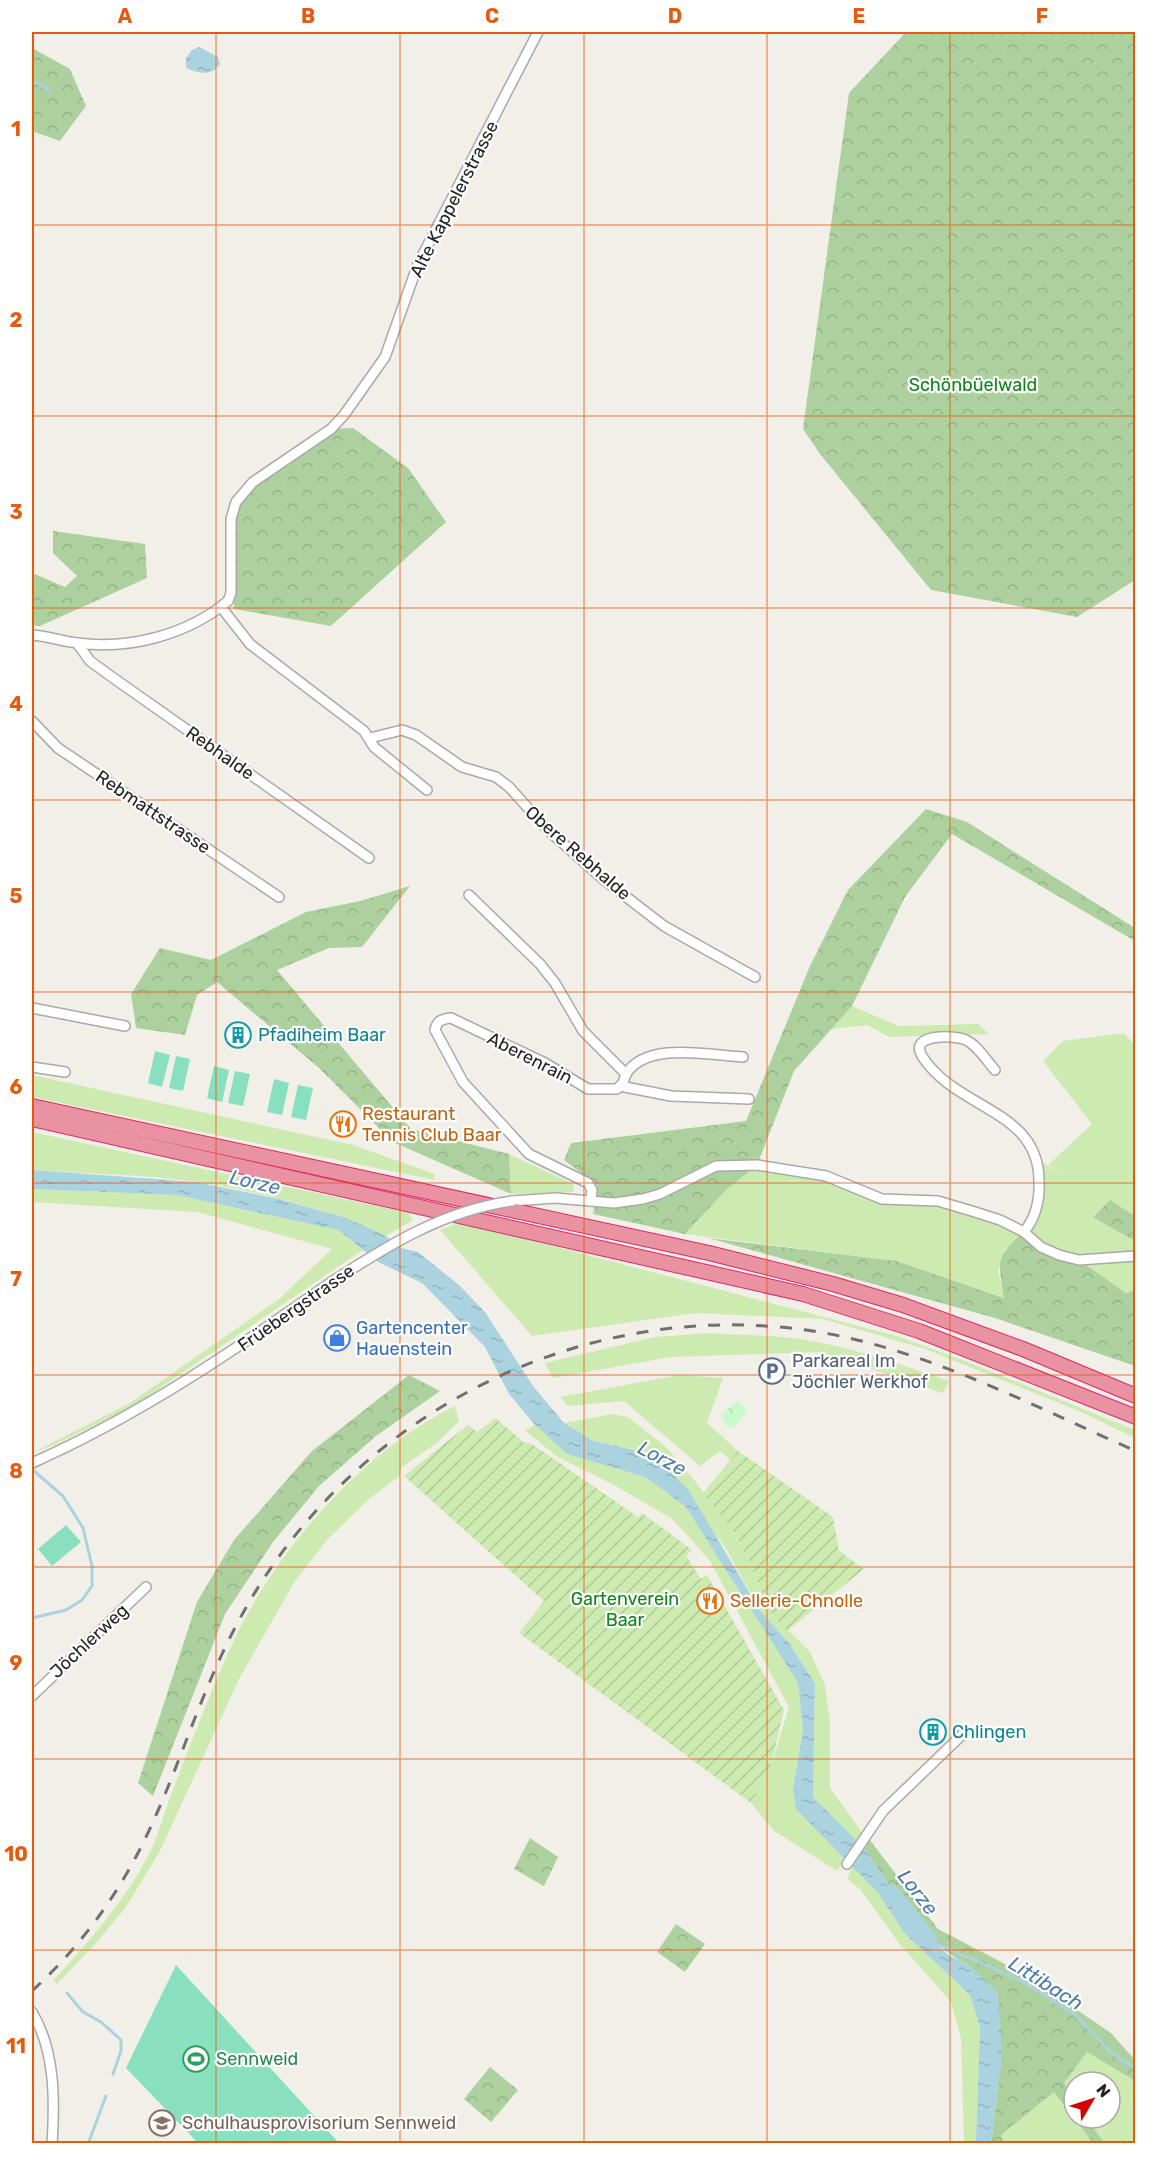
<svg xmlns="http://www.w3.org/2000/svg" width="1167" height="2175" viewBox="0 0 1167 2175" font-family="Rubik,sans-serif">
	<defs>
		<pattern id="forest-crowns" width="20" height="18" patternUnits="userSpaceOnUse" patternTransform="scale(1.5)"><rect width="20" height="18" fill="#add19e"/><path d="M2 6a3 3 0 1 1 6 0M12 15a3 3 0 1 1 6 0" fill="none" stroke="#95b388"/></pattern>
		<pattern id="park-crowns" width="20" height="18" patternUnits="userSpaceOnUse" patternTransform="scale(1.5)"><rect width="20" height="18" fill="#c8facc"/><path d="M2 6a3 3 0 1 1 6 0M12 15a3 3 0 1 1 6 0" fill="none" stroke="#acd6af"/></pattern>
		<pattern id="garden-furrows" width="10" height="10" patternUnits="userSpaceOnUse" patternTransform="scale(1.5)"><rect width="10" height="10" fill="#cdebb0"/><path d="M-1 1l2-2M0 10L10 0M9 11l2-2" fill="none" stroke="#b0c997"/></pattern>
		<pattern id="water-ripples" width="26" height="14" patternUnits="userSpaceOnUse" patternTransform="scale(1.5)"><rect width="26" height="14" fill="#aad3df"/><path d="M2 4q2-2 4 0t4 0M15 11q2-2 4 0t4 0" fill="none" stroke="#92b5bf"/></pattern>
	</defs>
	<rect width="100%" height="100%" fill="#f2efe9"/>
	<g fill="#cdebb0">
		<path d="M852,1006L899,1026L978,1024L989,1034L889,1037L868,1025L831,1029Z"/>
		<path d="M1124,1033L1135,1046V1216L1110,1201L1093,1216L1130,1239H1135V1290L1126,1293L1079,1260L1006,1248L998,1271L1005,1298L897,1261L685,1234L726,1190L757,1165L808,1172L882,1199H924L1024,1232L1037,1206V1160L1067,1177L1048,1165L1092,1124L1043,1061L1063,1041Z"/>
		<path d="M32,1075L353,1145L435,1174L434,1180L32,1097Z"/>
		<path d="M32,1132L409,1213L413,1220L386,1236C326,1209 262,1192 197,1182C143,1174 86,1174 32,1170Z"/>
		<path d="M509,1154L573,1184L574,1192L511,1194Z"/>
		<path d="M32,1189L176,1195L338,1230L363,1250L132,1407L56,1444L32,1453L130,1403L279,1299L332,1249L197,1212L32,1202Z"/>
		<path d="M461,1222L897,1336L963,1360L1135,1430V1438L1079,1411L925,1349L823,1319L696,1313L532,1336L440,1230Z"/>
		<path d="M708,1333C738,1335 770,1335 801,1339C852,1347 900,1364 949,1381L943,1393L820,1352L671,1357L553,1378L545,1363L654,1337Z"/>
		<path d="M679,1375L723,1378L707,1423L738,1451L730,1460L720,1451L700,1466L624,1401L568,1406L560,1397Z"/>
		<path d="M455,1406L459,1421L438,1442L402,1467L400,1476L369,1499L327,1540L295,1581L239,1679L160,1851L126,1907L97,1942L57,1984L53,1981C90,1940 126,1900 151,1850C159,1833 164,1813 171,1795C191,1743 211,1690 234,1640C278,1548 363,1451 455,1406Z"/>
		<path d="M612,1414L628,1417L666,1447L694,1480L737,1536L773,1615L810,1652L825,1685L830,1722V1788L864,1835L857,1842L813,1797L815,1683L789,1643L761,1612L725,1547L652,1454L594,1441L564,1423Z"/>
		<path d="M535,1425L567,1454L645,1477L685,1506L798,1683L803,1730L793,1788L796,1808L845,1858L837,1871L774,1831L751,1803L770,1769L789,1707L710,1561L688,1536L672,1519L616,1486L556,1456L525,1430Z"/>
		<path d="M853,1866L878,1893L905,1934L970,1995L980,2027L976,2143H964L961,2038L951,2002L899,1943L860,1889L847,1879Z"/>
		<path d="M1087,2052L1135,2081V2143H1104L1087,2118H1110V2082H1074V2098L1064,2083Z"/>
		<path d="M1054,2091L1093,2143H1003L1001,2135Z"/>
	</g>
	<g fill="url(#forest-crowns)">
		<path d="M906,32H1135V580L1077,617L931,590L820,454L803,429L849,93Z"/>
		<path d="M32,48L70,69L86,106L60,141L32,131Z"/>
		<path d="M353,428L408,468L446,522L331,626L234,609L233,500L331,429Z"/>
		<path d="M53,531L145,544L147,578L40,626L32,625V573L65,587L77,576L53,553Z"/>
		<path d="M926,809L967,822L1135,928V941L952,834L905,897L852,1006L794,1071L757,1165L726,1190L685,1234L593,1214L597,1185L564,1160L571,1143L746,1121L810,966L848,890Z"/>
		<path d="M410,886L362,947L329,948L277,970L411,1129L509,1154L511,1194L393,1142L319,1068L217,982L197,995L185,1035L136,1028L131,994L160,948L211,960L306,912L360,901Z"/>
		<path d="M1110,1200L1135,1216V1239H1131L1093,1217Z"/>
		<path d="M1024,1232L1041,1247L1079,1260L1126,1293L1135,1290V1366L995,1318L708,1238L897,1261L1004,1298C999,1263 993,1258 1024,1232Z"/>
		<path d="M409,1375L440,1391L376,1436L319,1486L273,1542L225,1614L153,1796L138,1783L197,1602L234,1540L312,1451Z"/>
		<path d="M530,1838L558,1857L544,1886L514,1869Z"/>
		<path d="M869,1839L938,1929L1024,1974L1111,2033L1135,2060V2081L1087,2052L1064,2083L1074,2098V2118H1087L1104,2143H1093L1054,2092L1001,2135L1003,2143H991L1002,2054L970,1966C921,1941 895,1894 865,1849Z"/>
		<path d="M676,1924L705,1944L685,1972L657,1952Z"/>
		<path d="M490,2067L518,2090L491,2122L464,2099Z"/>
	</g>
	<path fill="url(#park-crowns)" d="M738,1401L748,1411L733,1428L726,1426L721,1415Z"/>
	<g fill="url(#garden-furrows)">
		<path d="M496,1418L523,1442L532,1444L638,1517L642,1513L692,1550L686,1556L701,1579L707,1575L784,1710L770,1769L751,1803L519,1633L544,1601L404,1476L468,1425L477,1432Z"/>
		<path d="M738,1451L833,1517L839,1551L864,1569L787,1631L773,1615L737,1536L703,1493Z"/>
	</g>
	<g fill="#88e0be">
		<path d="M155,1051L170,1055L162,1087L148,1083Z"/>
		<path d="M176,1056L190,1059L183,1091L169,1088Z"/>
		<path d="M214,1066L229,1070L222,1102L207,1098Z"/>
		<path d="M235,1071L250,1074L243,1106L228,1103Z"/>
		<path d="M274,1079L289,1083L282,1115L267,1112Z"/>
		<path d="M298,1085L313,1088L306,1120L291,1117Z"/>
		<path d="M66,1525L81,1542L52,1566L38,1549Z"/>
		<path d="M176,1965L339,2143H198L126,2068Z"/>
	</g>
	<g fill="url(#water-ripples)">
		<path d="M199,47L218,57L220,64C212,76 199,74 186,68V58L192,50Z"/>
		<path d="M32,1170L196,1182L279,1199L346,1218L386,1236L401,1248L418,1252L459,1285L485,1312L533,1386L564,1423L594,1441L652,1454L688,1489L761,1612L789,1643L815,1683L813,1797L865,1849L910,1917L947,1954L970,1966L998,1993L1002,2054L991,2143H976V2140L980,2027L970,1995L905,1934L878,1893L796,1809L793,1788L803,1730L798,1683L685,1506L645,1477L567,1454L535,1425L509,1394L485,1347L422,1283L378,1262L338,1230L176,1195L32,1189Z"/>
	</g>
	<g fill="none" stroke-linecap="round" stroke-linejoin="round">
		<g stroke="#aad3df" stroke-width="3">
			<path d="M32,80L50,91"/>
			<path d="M32,1618L66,1610L82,1600L92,1586V1566L83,1528L63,1496L34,1471"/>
			<path d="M933,1942L1020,1980L1075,2015L1112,2053L1136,2069"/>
			<path d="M67,1993L83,2012L101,2022L121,2040V2051L113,2074"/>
			<path d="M88,2144L106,2096"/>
		</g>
		<path stroke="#aad3df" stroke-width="16" d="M892,1893L929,1939"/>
		<g stroke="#a9a9a9" stroke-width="12">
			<g id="minor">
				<path d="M221,607L250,644L364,731L374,747L427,790"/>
				<path d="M32,635C47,636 61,641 77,643C129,650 187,635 228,601L231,593V519L236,502L253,482L331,429L344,415L385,357L418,264L538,32"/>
				<path d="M77,643L90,661L112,677L369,858"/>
				<path d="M32,721L58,748L279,897"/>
				<path d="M370,738L402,730L416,735L462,767L496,777L509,787L548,830L603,879L664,926L755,977"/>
				<path d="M469,895L540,964L555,983L583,1031L626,1074L623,1083L617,1089H588L545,1063L451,1018C441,1019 437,1021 435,1030L463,1082L529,1154L588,1183L592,1190L591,1201"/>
				<path d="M32,1008L125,1026"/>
				<path d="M32,1067L65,1072"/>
				<path d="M995,1070C987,1061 977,1045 966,1040C956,1035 908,1033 922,1056C956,1110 1039,1109 1039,1181C1040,1200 1036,1217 1024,1232"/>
				<path d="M626,1074C647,1041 708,1055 743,1057"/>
				<path d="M620,1086L671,1096L749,1099"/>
				<path d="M512,1201L555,1198L614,1203L643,1199L660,1194L716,1166L757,1165L826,1176L882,1199L938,1201L975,1212L1000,1220L1024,1232L1041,1247L1059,1255L1079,1260L1136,1256"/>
				<path d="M32,1463C142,1414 235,1350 333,1281"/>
				<path d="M32,1696L146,1587"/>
				<path d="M847,1864L883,1811L965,1732"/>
				<path d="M32,2012C55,2050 55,2100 52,2144"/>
			</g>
		</g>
		<g stroke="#dc2a67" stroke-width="16">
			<g id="highway">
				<path d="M32,1106L709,1253L833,1284L903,1305L1023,1349L1136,1396"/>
				<path d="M32,1119L803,1294L919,1331L1136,1417"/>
			</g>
		</g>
		<use href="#minor" stroke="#fff" stroke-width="9"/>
		<use href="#highway" stroke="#e892a2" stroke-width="14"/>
		<path stroke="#707070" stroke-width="3" stroke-dasharray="12 12" stroke-linecap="butt" d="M32,1991C79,1948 117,1897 145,1839C179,1769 200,1693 237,1624C352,1405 606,1283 849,1338C949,1361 1042,1410 1136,1451"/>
		<g stroke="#a9a9a9" stroke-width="12" stroke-linecap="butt">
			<path id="minor-bridge" d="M333,1281C390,1244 443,1211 512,1201"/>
		</g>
		<use href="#minor-bridge" stroke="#fff" stroke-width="9"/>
	</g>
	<path fill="none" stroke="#e8590c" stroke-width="1.5" stroke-opacity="0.55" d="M216,32V2144M400,32V2144M584,32V2144M767,32V2144M950,32V2144M32,225H1136M32,416H1136M32,608H1136M32,800H1136M32,992H1136M32,1183H1136M32,1375H1136M32,1567H1136M32,1759H1136M32,1950H1136"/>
	<defs>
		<g id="building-ring" transform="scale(1.35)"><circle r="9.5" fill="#fff" stroke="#0f9aa8" stroke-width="1.5"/><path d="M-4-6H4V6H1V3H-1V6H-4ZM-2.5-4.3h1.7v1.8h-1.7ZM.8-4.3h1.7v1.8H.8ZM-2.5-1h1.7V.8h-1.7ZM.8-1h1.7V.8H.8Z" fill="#0f9aa8"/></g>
		<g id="restaurant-ring" transform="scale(1.35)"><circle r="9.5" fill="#fff" stroke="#e8710a" stroke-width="1.5"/><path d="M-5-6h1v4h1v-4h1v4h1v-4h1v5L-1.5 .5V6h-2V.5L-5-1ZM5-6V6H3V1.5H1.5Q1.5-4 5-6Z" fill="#e8710a"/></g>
		<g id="shop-ring" transform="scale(1.35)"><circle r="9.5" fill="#fff" stroke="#3f7fe0" stroke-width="1.5"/><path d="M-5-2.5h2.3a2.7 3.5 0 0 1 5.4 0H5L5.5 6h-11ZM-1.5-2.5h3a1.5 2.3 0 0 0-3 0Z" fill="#3f7fe0"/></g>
		<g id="parking-ring" transform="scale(1.35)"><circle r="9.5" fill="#fff" stroke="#5c6f8a" stroke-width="1.5"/><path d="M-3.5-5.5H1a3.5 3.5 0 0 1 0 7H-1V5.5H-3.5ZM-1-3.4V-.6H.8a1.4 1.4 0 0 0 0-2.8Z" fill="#5c6f8a"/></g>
		<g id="stadium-ring" transform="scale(1.35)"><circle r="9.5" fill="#fff" stroke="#2e9e5b" stroke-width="1.5"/><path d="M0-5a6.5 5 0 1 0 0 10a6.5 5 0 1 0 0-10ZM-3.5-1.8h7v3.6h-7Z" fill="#2e9e5b"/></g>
		<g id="school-ring" transform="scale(1.35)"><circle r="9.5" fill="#fff" stroke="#8d6e63" stroke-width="1.5"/><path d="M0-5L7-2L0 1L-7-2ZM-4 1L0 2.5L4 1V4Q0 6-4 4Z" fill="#8d6e63"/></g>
	</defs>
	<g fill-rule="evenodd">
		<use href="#building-ring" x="238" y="1035"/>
		<use href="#restaurant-ring" x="343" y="1124"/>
		<use href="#shop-ring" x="337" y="1338"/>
		<use href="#parking-ring" x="772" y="1371"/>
		<use href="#restaurant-ring" x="710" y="1601"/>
		<use href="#building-ring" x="933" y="1732"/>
		<use href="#stadium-ring" x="196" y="2059"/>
		<use href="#school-ring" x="162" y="2123"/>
	</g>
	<g text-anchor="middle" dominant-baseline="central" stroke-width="4.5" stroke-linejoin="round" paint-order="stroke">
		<g font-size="18" fill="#222" stroke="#fff">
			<text transform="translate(454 199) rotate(-63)">Alte Kappelerstrasse</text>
			<text transform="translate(220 753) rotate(35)">Rebhalde</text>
			<text transform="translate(153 812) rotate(34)">Rebmattstrasse</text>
			<text transform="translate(578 853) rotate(41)">Obere Rebhalde</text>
			<text transform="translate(530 1058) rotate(27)">Aberenrain</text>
			<text transform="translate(296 1308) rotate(-35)">Früebergstrasse</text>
			<text transform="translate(89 1641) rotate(-43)">Jöchlerweg</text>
		</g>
		<g font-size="18" fill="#0c8416" stroke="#fff">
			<text x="973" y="385">Schönbüelwald</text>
			<text x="625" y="1599">Gartenverein<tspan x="625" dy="21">Baar</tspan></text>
		</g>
		<g font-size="18" fill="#0d838f" stroke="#fff" text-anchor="start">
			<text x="258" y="1035">Pfadiheim Baar</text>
			<text x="952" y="1732">Chlingen</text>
		</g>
		<g font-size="18" fill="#c56008" stroke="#fff" text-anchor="start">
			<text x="362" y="1114">Restaurant<tspan x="362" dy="21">Tennis Club Baar</tspan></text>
			<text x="730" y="1601">Sellerie-Chnolle</text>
		</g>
		<g font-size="18" fill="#366cbe" stroke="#fff" text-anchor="start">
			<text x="356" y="1328">Gartencenter<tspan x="356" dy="21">Hauenstein</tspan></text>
		</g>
		<g font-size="18" fill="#4e5e75" stroke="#fff" text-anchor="start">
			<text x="792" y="1361">Parkareal Im<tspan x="792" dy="21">Jöchler Werkhof</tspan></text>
		</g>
		<g font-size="18" fill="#27864d" stroke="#fff" text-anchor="start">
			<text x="216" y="2059">Sennweid</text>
		</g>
		<g font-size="18" fill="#785e54" stroke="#fff" text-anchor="start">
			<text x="182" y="2123">Schulhausprovisorium Sennweid</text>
		</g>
		<g font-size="20" font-style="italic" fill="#4a7aab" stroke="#fff">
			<text transform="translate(255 1182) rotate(13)">Lorze</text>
			<text transform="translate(662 1458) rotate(28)">Lorze</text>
			<text transform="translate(918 1892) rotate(52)">Lorze</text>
			<text transform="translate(1046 1983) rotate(32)">Littibach</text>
		</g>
	</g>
	<rect width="1167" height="2175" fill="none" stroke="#ffffff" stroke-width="66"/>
	<g transform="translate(1092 2100) rotate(51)"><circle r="28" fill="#ffffff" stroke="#a7a7a7" stroke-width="1.5"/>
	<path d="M0-4.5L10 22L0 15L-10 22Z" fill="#d40000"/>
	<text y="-9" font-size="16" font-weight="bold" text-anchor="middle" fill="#222222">N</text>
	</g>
	<rect x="33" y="33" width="1101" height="2109" fill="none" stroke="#e8590c" stroke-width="2"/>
	<g font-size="20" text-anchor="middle" font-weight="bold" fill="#e8590c">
		<text x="125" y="23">A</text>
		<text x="308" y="23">B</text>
		<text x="492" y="23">C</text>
		<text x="675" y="23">D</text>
		<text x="859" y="23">E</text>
		<text x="1042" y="23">F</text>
		<text x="16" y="136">1</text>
		<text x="16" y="327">2</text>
		<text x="16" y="519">3</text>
		<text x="16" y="711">4</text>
		<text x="16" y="903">5</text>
		<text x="16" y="1094">6</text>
		<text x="16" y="1286">7</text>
		<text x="16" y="1478">8</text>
		<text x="16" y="1670">9</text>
		<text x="16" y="1861">10</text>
		<text x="16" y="2053">11</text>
	</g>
</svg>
